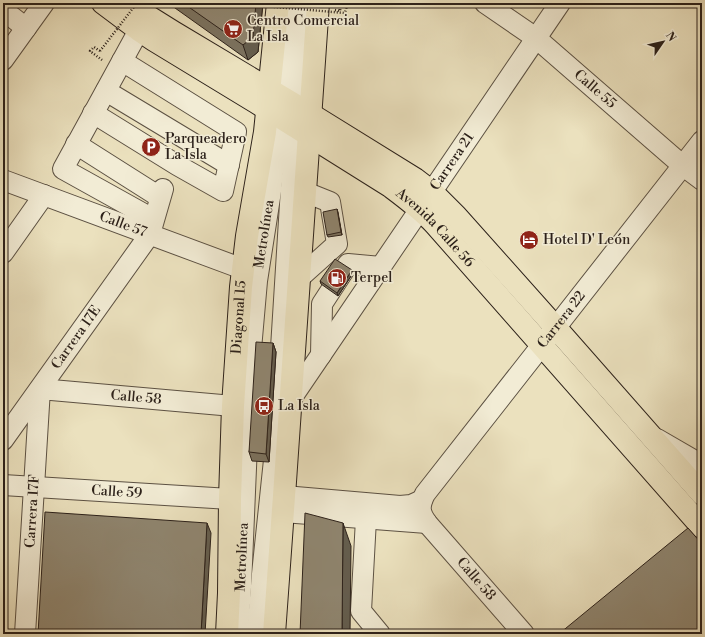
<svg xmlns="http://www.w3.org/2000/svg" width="705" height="637" viewBox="0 0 705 637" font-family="'Libre Bodoni',serif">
	<rect width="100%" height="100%" fill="#ebe1be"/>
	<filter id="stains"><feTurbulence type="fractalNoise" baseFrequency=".005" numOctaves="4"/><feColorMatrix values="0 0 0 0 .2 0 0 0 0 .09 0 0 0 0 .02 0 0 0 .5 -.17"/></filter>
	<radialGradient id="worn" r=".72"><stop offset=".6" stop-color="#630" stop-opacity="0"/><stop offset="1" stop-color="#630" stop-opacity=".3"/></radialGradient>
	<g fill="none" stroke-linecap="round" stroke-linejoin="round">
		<g stroke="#5c5143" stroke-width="22">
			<g id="minor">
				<path id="s1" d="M485,3L536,38L682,165L702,180"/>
				<path d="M3,10L26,28"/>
				<path d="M139,30L63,169L144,214"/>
				<path d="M3,60L44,3"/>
				<path d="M106,91L229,165"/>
				<path d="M93,113L177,165L223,191L236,132L122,61"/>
				<path d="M76,144L158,196"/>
				<path id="s2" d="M3,180L243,269"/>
				<path d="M3,253L44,195"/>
				<path d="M299,278L337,244L330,202L305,192"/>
				<path d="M321,355L322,304L348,264L381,267"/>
				<path id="s3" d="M291,399L560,3"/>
				<path d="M657,439L702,465"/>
				<path id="s4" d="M3,440L150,234L163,189"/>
				<path id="s5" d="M3,485L230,499"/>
				<path d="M284,496L400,506L411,505L422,500"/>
				<path d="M283,512L427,523"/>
				<path d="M366,519L361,611L380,634"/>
				<path id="s6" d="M25,634L40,389L233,406"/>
				<path id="s7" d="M238,634L241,587L251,349L257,281L271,191L291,3"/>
				<path d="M257,634L262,574L274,460L291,188L306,3"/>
				<path id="s8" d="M524,634L427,523C419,512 419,506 425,494L702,141"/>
			</g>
		</g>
		<g stroke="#2c211a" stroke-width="24">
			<g id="major">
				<path id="s9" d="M103,3L139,30L154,40L256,102L390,186C406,198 421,209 435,224L702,527"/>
				<path d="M130,3L149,17L173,32L310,114L415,179L432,192L456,216L555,327L702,494"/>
				<path id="s10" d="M227,634L229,593L230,499L233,406L241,287L247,236L265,132L278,3"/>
				<path d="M274,634L284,496L318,3"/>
			</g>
		</g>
		<g stroke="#2c211a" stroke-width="2.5" stroke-dasharray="1 2" stroke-linecap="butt">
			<path d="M335,10L340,11L341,4L347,5L345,13"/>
			<path d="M100,51L94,47L90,51L102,60"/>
		</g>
		<use href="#minor" stroke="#f2ecd5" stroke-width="20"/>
		<use href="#major" stroke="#ebe1be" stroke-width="22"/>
		<g stroke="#2c211a" stroke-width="2.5" stroke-dasharray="1 2" stroke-linecap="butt">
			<path d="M262,6L345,13"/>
			<path d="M100,51L137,3"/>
		</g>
	</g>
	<g fill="#7b725f" stroke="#2c211a">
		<path d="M168,3H263L258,52L248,60Z"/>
		<path d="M337,209L342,235L328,237L327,235Z"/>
		<path d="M352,270L353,273L338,296L321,284L320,281Z"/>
		<path d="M273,343L276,352L269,462L252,461L249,452Z"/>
	</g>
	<g fill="#645d4e" stroke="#2c211a">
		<path d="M256,3H263L258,52L248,60L243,45Z"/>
		<path d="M337,209L338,212L342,235L341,232Z"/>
		<path d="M352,270L353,273L338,296L337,293Z"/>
		<path d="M273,343L276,352L269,462L266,454Z"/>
		<path d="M207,523L211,533L205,634H201Z"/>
		<path d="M343,523L351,546L350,634H342Z"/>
		<path d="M702,631V634H698Z"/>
	</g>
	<g fill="#8f856f" stroke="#2c211a">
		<path d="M183,3H256L253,37L243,45Z"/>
		<path d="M337,209L341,232L327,235L323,212Z"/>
		<path d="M335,259L352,270L337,293L320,281Z"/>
		<path d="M256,342L273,343L266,454L249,452Z"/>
		<path d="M45,512L207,523L201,634H38Z"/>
		<path d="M305,513L343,523L342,634H300Z"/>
		<path d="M688,528L702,544V631L698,634H561L560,633Z"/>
	</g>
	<defs>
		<g id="supermarket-disc" transform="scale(1)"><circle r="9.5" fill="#8f2418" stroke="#f2ecd5"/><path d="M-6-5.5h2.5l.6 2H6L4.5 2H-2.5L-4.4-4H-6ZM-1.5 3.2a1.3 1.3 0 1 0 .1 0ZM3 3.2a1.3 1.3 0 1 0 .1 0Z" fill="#fff"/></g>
		<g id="parking-disc" transform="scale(1)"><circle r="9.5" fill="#8f2418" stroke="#f2ecd5"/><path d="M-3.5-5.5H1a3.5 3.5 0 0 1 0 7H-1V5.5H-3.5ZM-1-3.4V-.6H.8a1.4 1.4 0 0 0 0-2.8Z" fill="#fff"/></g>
		<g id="hotel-disc" transform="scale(1)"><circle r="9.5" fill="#8f2418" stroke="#f2ecd5"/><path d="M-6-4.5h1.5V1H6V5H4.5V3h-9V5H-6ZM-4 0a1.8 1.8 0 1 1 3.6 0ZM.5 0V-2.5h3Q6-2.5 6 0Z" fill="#fff"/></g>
		<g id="fuel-disc" transform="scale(1)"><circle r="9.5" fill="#8f2418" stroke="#f2ecd5"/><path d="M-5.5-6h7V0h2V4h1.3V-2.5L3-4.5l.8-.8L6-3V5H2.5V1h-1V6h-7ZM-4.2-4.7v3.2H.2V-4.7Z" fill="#fff"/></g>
		<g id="bus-disc" transform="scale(1)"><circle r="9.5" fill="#8f2418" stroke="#f2ecd5"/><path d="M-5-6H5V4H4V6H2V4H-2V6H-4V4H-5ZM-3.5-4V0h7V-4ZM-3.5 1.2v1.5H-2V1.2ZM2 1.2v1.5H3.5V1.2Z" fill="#fff"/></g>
	</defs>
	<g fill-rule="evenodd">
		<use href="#supermarket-disc" x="233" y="29"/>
		<use href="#parking-disc" x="151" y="147"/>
		<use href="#hotel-disc" x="529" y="240"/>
		<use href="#fuel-disc" x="337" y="278"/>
		<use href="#bus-disc" x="264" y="406"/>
	</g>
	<g text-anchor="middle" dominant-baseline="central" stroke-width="3" stroke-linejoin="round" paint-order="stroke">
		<g font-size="14" fill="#2c211a" stroke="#f2ecd5" text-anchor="start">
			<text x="247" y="21">Centro Comercial<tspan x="247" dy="16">La Isla</tspan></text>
			<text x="165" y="139">Parqueadero<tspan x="165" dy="16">La Isla</tspan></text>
			<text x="543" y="240">Hotel D' León</text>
			<text x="351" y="278">Terpel</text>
			<text x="278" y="406">La Isla</text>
		</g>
		<g font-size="14" fill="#2c211a" stroke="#f2ecd5">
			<text stroke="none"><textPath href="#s1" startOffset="140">Calle 55</textPath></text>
			<text stroke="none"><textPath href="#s3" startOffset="287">Carrera 21</textPath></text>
			<text stroke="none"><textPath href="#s2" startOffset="128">Calle 57</textPath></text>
			<text stroke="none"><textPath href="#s9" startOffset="402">Avenida Calle 56</textPath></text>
			<text stroke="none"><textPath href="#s7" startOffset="401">Metrolínea</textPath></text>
			<text stroke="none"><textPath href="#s10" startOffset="317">Diagonal 15</textPath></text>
			<text stroke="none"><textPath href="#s8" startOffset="400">Carrera 22</textPath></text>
			<text stroke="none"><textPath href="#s4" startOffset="126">Carrera 17E</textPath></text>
			<text stroke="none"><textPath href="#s6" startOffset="342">Calle 58</textPath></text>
			<text stroke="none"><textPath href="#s5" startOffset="114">Calle 59</textPath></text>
			<text stroke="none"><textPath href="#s6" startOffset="123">Carrera 17F</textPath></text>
			<text stroke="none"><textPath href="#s7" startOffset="77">Metrolínea</textPath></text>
			<text transform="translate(476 579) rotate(49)">Calle 58</text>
		</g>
	</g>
	<rect width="705" height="637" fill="none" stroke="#ebe1be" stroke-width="16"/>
	<rect x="4" y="4" width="697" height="629" fill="none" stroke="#2c211a" stroke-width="2"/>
	<rect x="8" y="8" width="689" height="621" fill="none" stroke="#2c211a"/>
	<g transform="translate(663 42) rotate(56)" stroke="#f2ecd5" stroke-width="3" paint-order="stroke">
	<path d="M0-3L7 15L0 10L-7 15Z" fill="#2c211a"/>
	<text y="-6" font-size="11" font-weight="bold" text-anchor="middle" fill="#2c211a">N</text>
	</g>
	<rect width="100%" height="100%" filter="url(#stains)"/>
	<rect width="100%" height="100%" fill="url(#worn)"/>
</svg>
